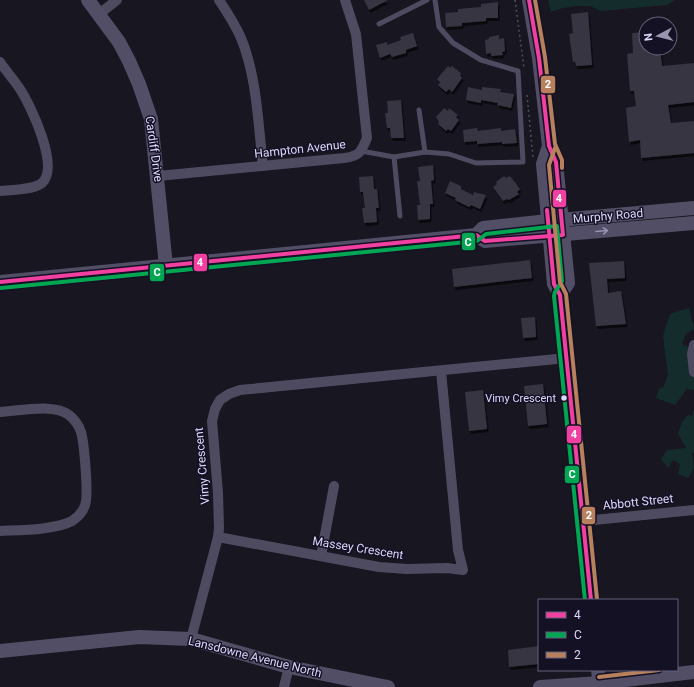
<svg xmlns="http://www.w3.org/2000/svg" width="694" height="687" viewBox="0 0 694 687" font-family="Roboto,sans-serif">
	<defs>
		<filter id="shadow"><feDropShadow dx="1.5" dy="3" stdDeviation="0" flood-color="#0009"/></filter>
	</defs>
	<rect width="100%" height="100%" fill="#181620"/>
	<g fill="#152c2d">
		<path d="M548,0H675L667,5L601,11L590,6H577L563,8L551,12Z"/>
		<path d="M689,308L694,329L686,334L682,344L694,350V390L687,389L675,405L656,398L659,389L664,386L668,375L663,336L670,314Z"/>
		<path d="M694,409V453H692L694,468L688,478L678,474L680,464L673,460L668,468L661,459L667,450L686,448L678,434L682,422L688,415L692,416Z"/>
	</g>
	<g fill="#373442" filter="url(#shadow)">
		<path d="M364,0H388L369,10Z"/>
		<path d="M498,2V18H486V21L462,23V26L446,27L445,13L458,12V9L481,7V4Z"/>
		<path d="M588,12L592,65L576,66L575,62H573L569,34L573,33L571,14Z"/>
		<path d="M646,32V48H660L662,66L694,63V102L668,105L671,123L694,121V153L641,158L640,140L629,142L626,108L636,106L634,91H630L627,54L633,53L632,33Z"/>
		<path d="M413,33L417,46L406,50V53L392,57L390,54L380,58L376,45L387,42V45L401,40L400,37Z"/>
		<path d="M499,35V39L504,38L505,51L502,52L503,55L491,56V53L486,54L485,40L489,39V37Z"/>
		<path d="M448,66L450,68L452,66L461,73L460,75L462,78L452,92L449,89L446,92L438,85L440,82L437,79Z"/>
		<path d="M468,87L482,90V87L501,89L500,92L514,94L511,108L497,105L498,103L481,100V103L466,100Z"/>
		<path d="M401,100L404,138H391L390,128H387L385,113H388L387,101Z"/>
		<path d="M444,108L448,111L449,108L458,115L456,117L459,120L451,131L448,129L446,131L438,124L439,122L436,117Z"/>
		<path d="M477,128L478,131L501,128V131L515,129L517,143L502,144V142L477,144V141L464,142L463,130Z"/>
		<path d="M433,165L434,180L431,181L433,204H430V219L418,220L417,205H420L417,181H420L418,167Z"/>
		<path d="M373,176L374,189H377L379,208H376L377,222L364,223L362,208H365L363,192H360L359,177Z"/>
		<path d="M504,176L506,178L510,176L520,189L517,192L519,194L509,200L507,199L503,201L493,187L497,184L496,182Z"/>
		<path d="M450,181L461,186V189L473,195L474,192L486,195L480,209L471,205L469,207L455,200L456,198L445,193Z"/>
		<path d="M530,260L532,278L454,287L452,269Z"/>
		<path d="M624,261L625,278L607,279L608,293L621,291L626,324L596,326L589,263Z"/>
		<path d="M535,317L536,337L523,338L521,318Z"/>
		<path d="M543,384L547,424L528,426L524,386Z"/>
		<path d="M483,390L487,429L469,431L465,392Z"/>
		<path d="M539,646V664L509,667L508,650Z"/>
	</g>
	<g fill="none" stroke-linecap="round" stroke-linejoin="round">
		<g stroke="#485260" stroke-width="1.5" stroke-dasharray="2 3" stroke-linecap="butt">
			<path d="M515,0L524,68"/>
			<path d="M527,95L533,157"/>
		</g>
		<g stroke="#4e4b61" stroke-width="5">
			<path d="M379,24L427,0"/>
			<path d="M419,110L425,152"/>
			<path d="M361,151L394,157L425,152L449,154L476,163L523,162L518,71L481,60L453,43L439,27L435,0"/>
			<path d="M394,157L400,216"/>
		</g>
		<g stroke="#4e4b61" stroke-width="10">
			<path d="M219,0C227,12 235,24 241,38C257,77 258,123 263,166"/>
			<path d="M99,14L117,0"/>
			<path d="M0,62C6,71 14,80 20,89C31,106 60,167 42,183C33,190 11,190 0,191"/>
			<path d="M158,176L344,158C360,156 361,152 367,138L356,34L345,0"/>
			<path d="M694,345L692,354L694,372"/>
			<path d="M0,412C19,411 53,403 69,415C74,419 79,426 81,432C84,442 89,496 85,505C83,512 78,517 72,521C55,530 20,530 0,531"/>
			<path d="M584,521L694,510"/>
			<path d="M218,537L379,567L407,569L447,568L463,570L458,550L441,371"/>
			<path d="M321,556L334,486"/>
			<path d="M191,639L218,537L219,528L218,493L212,421L215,409L220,400L229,394L240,390L567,358"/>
			<path d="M284,687L289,667"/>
		</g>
		<g stroke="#514e66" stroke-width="14">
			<path d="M88,0L119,42L129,61L139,84L151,119L166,266"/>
			<path d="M529,0L539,58L549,146L556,162L568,283L560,295"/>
			<path d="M549,146L543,164L554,284L560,295L591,600"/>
			<path d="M476,235L485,241L694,223"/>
			<path d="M0,282L476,235L483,228L548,221L694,208"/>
			<path d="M0,651L139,637L191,639L289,667L388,687"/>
			<path d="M598,670L600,687"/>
			<path d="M540,687L600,683L694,672"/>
		</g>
		<g stroke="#151125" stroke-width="7">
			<g id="bus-1">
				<path d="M547,210L554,284L560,295L591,600"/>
				<path d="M0,282L476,235L485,241L563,235L556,162L549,146L539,58L529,0"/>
			</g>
		</g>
		<g stroke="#151125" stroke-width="7">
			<path id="bus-2" d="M1,288L477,241L486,234L557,226L562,281L555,292L554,296L585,600"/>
		</g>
		<g stroke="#151125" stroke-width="7">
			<g id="bus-3">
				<path d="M535,0L545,57L555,144L562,160V168"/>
				<path d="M555,148L549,165L560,282L566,294L597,599"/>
				<path d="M599,677L659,670"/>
			</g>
		</g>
		<use href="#bus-1" stroke="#f240a1" stroke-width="4"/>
		<use href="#bus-2" stroke="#00a651" stroke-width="4"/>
		<use href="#bus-3" stroke="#b6815c" stroke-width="4"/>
	</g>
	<defs><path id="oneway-shaft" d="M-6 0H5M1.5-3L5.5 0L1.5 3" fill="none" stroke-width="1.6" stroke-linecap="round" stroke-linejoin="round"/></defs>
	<use stroke="#9893b1" href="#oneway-shaft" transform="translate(602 231) rotate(-5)"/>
	<circle fill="#ded8fc" stroke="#151125" stroke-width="1.5" cx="564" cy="398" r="3.5"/>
	<g text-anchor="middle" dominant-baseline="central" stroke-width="3" stroke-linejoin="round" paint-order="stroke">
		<g font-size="11" fill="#ded8fc" stroke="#151125" text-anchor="end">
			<text x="556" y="398">Vimy Crescent</text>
		</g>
		<g font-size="12" fill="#ded8fc" stroke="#151125">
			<text transform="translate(154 149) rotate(82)">Cardiff Drive</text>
			<text transform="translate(300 149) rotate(-6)">Hampton Avenue</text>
			<text transform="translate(608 216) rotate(-5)">Murphy Road</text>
			<text transform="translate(202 466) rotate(-95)">Vimy Crescent</text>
			<text transform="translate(638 502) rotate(-6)">Abbott Street</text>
			<text transform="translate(358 548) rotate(9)">Massey Crescent</text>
			<text transform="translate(255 657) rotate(14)">Lansdowne Avenue North</text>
		</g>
	</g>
	<g stroke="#151125" stroke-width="1.5">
		<rect x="540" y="75" width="16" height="19" rx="4" fill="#b6815c"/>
		<rect x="552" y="189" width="15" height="19" rx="4" fill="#f240a1"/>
		<rect x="461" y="232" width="15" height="19" rx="4" fill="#00a651"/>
		<rect x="193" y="253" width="15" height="19" rx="4" fill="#f240a1"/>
		<rect x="149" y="263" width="16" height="19" rx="4" fill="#00a651"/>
		<rect x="566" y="425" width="16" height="19" rx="4" fill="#f240a1"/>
		<rect x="564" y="465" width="16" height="19" rx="4" fill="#00a651"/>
		<rect x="581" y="506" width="15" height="19" rx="4" fill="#b6815c"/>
	</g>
	<g font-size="11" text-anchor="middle" font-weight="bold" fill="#fff">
		<text x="548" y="88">2</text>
		<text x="559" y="202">4</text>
		<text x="468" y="246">C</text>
		<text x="200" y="266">4</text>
		<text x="157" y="276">C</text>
		<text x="574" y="438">4</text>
		<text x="572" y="478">C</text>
		<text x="589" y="519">2</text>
	</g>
	<rect x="538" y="599" width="140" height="72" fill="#151125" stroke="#65617b"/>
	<rect x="546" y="612" width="20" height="6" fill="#f240a1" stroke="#65617b"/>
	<text x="574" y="619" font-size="12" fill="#ded8fc">4</text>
	<rect x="546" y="632" width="20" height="6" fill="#00a651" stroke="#65617b"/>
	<text x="574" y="639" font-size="12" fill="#ded8fc">C</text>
	<rect x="546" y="652" width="20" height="6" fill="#b6815c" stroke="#65617b"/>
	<text x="574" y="659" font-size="12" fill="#ded8fc">2</text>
	<g transform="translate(658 36) rotate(263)"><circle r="19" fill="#151125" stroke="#65617b"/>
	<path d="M0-3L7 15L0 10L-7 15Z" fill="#9994af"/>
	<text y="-6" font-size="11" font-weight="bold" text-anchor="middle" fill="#ded8fc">N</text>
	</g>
</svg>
